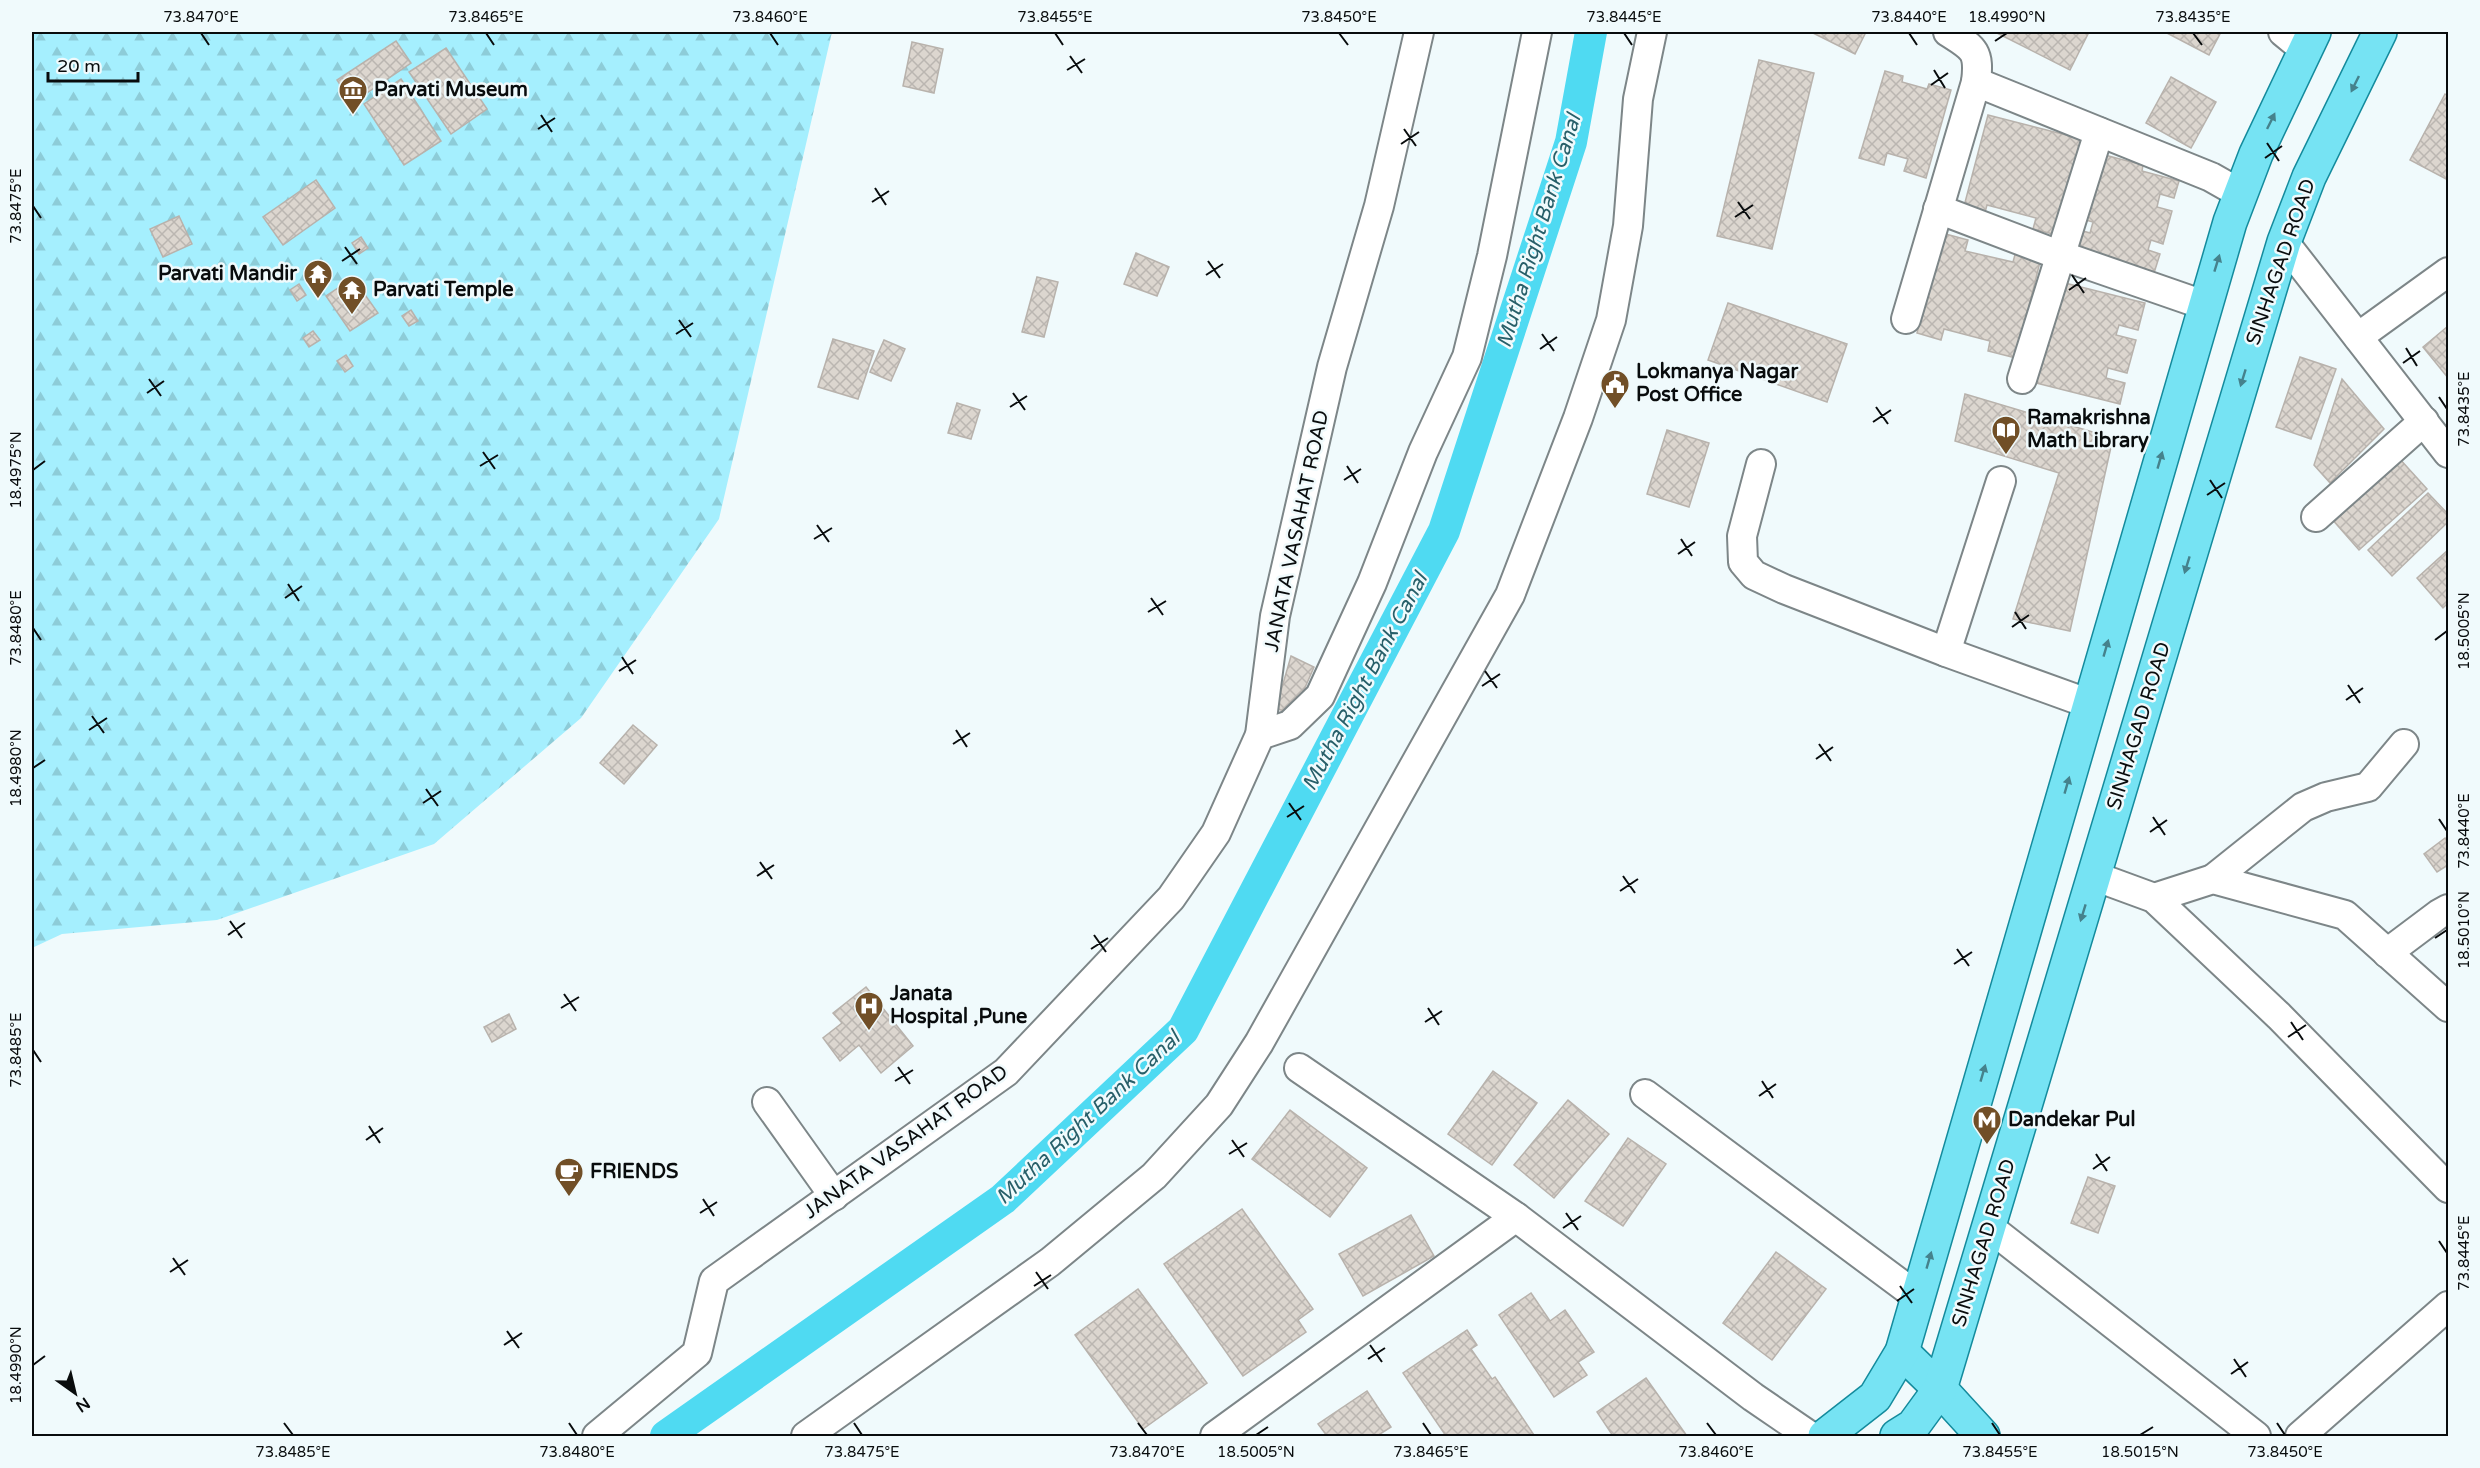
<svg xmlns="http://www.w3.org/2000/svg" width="2480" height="1468" viewBox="0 0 2480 1468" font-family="'Varela Round',sans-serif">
	<defs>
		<pattern id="forest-firs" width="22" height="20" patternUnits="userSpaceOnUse" patternTransform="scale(1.5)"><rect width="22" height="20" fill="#a5effe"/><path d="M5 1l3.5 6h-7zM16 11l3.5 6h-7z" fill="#8dccd8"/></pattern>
		<pattern id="building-cross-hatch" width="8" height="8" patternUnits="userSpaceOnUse" patternTransform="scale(1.5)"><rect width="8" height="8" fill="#dcd6cf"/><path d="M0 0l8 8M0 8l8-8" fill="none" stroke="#bbb6b1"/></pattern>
	</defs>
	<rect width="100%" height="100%" fill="#f0fafc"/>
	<path fill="url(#forest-firs)" d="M32,32H832L719,519L581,718L434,844L217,920L62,934L32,948Z"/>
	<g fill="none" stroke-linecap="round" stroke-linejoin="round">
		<path stroke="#4fdaf2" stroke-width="32" d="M666,1436L1003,1199L1183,1030L1444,531L1571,142L1591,32"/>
	</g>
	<g fill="url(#building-cross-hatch)" stroke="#b8b2ac" stroke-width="1.5">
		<path d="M1811,32H1866L1855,54Z"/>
		<path d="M1995,32H2089L2070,70Z"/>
		<path d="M2165,32H2221L2209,55Z"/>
		<path d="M396,41L411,63L352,103L337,80Z"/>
		<path d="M912,42L943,49L934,93L903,86Z"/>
		<path d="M446,48L487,109L451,134L409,72Z"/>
		<path d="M1759,60L1814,73L1772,249L1717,236Z"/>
		<path d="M1885,71L1903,76L1902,82L1927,89L1929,84L1951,90L1926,178L1904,171L1908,159L1887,153L1884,165L1859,158Z"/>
		<path d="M2171,77L2216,102L2191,148L2146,123Z"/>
		<path d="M401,79L441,141L404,165L364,104Z"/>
		<path d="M2445,94L2448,96V180L2410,160Z"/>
		<path d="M1988,115L2082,139L2057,235L2033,229L2036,218L1987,205L1984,216L1963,210Z"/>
		<path d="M2101,154L2143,165L2142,171L2179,181L2174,198L2160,194L2157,207L2172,211L2163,244L2151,240L2148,250L2160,254L2154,273L2070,250L2076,229L2090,233L2093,222L2082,219Z"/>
		<path d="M316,180L335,208L283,245L263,217Z"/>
		<path d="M179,216L192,244L163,257L150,229Z"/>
		<path d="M1942,233L1968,240L1965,251L2013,262L2016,251L2041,258L2016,358L1988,351L1990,341L1944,329L1941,340L1917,333Z"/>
		<path d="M361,237L368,248L359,254L352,243Z"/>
		<path d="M1136,253L1169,267L1157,296L1124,284Z"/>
		<path d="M1037,277L1058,282L1044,337L1022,332Z"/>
		<path d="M353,278L378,313L350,331L326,296Z"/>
		<path d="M2057,281L2145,303L2138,330L2119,325L2116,335L2136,340L2127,373L2108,368L2106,378L2125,383L2120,404L2032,382Z"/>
		<path d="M299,284L306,295L297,301L290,290Z"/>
		<path d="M1728,303L1847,344L1827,402L1708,360Z"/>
		<path d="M411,310L418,321L409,326L402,316Z"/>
		<path d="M2448,326V378L2423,347Z"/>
		<path d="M313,331L320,340L309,347L303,338Z"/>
		<path d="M833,339L874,351L858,399L818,387Z"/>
		<path d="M884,340L905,349L891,381L870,372Z"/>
		<path d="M346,355L353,366L345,372L337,361Z"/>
		<path d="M2300,357L2336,369L2311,439L2276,427Z"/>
		<path d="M2342,379L2384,429L2330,483L2314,465Z"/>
		<path d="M1965,394L2113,438L2070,631L2013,619L2059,473L1955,441Z"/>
		<path d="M957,403L980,410L971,439L948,433Z"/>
		<path d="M1667,430L1709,443L1689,507L1647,494Z"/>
		<path d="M2398,457L2427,489L2359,550L2331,518Z"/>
		<path d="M2428,493L2448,514V522L2392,576L2368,550Z"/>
		<path d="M2448,550V603L2443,608L2417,578Z"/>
		<path d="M1291,656L1314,667L1293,715L1276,708Z"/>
		<path d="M633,725L657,745L624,784L600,763Z"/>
		<path d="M2445,838L2448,843V865L2437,872L2424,854Z"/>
		<path d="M866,987L913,1046L881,1073L859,1045L840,1061L823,1038L842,1023L833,1013Z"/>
		<path d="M509,1014L516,1029L492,1042L484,1027Z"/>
		<path d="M1493,1071L1537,1103L1492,1165L1448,1134Z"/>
		<path d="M1568,1100L1609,1134L1554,1198L1514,1165Z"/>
		<path d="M1290,1110L1367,1168L1330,1217L1252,1159Z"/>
		<path d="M1628,1138L1666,1164L1623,1226L1585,1201Z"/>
		<path d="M2088,1177L2115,1186L2098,1233L2071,1223Z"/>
		<path d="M1242,1209L1313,1309L1298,1320L1306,1332L1243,1376L1164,1264Z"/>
		<path d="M1411,1215L1434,1256L1363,1296L1339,1254Z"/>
		<path d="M1776,1252L1826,1289L1772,1360L1723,1323Z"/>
		<path d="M1138,1289L1207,1383L1143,1429L1075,1335Z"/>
		<path d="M1531,1293L1550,1321L1565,1310L1594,1352L1578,1362L1587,1375L1554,1397L1499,1315Z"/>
		<path d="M1467,1330L1477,1345L1471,1349L1492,1379L1495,1377L1534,1435L1531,1436H1446L1403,1373Z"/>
		<path d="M1646,1378L1687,1436H1613L1597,1412Z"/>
		<path d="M1367,1391L1391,1427L1377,1436H1327L1318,1424Z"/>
	</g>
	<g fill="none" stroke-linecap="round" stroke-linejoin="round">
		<g stroke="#7d8688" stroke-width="32">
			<g id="minor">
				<path d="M2283,32L2305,50"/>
				<path d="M1976,82L2211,177L2241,194"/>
				<path d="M1938,209L2051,252L2204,305"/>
				<path d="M2284,242L2448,453"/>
				<path d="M1906,319L1976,82C1980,50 1973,48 1948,32"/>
				<path d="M2358,337L2448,272"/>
				<path d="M2022,379L2099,132"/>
				<path d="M1761,464L1742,536L1743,562L1754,575L1784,589L1946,652L2090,704"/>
				<path d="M2316,517L2424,421"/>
				<path d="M1946,652L2001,481"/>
				<path d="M1260,735L1290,725L1320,696L1372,583L1423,452L1467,357L1492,256L1537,32"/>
				<path d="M2094,876L2154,898L2279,1016L2448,1188"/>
				<path d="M2213,879L2303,807L2326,797L2368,787L2404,744"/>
				<path d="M2154,898L2213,879L2345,915L2448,1007"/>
				<path d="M2387,953L2439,914L2448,909"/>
				<path d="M1299,1068L1516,1217L1753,1397L1810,1436"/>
				<path d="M1645,1094L1918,1297"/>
				<path d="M767,1102L834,1196"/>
				<path d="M1989,1227L2256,1436"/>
				<path d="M597,1436L697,1353L714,1281L1006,1072L1171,898L1216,833L1260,735L1275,616L1332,367L1379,206L1419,32"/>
				<path d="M806,1436L1050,1262L1154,1176L1219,1105L1259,1043L1510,595L1578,418L1611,320L1628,226L1638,99L1652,32"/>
				<path d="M1215,1436L1516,1217"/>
				<path d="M2300,1436L2448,1306"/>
			</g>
		</g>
		<g stroke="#148b9d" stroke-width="36">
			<g id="major">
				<path d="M1902,1352L1940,1389L1983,1436"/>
				<path d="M1825,1436L1875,1397L1902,1352L2230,222L2256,154L2314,32"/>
				<path d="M1897,1436L1913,1426L1940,1389L2284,242L2309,177L2380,32"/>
			</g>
		</g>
		<use href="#minor" stroke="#fff" stroke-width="28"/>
		<use href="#major" stroke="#76e3f3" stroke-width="33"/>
	</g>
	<defs><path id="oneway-solid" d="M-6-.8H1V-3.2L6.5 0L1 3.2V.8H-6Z" transform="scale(1.5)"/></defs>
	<g fill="#45828c">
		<use href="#oneway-solid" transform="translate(2355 84) rotate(116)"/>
		<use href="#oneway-solid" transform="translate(2271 121) rotate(-64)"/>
		<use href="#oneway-solid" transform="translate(2217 263) rotate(-73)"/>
		<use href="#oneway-solid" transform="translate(2243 378) rotate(107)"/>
		<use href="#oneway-solid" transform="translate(2160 460) rotate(-74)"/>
		<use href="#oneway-solid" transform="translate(2187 565) rotate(107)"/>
		<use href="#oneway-solid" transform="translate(2106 648) rotate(-74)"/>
		<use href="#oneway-solid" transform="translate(2067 785) rotate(-74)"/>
		<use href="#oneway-solid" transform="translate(2083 913) rotate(107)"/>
		<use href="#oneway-solid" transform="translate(1983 1073) rotate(-74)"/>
		<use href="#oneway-solid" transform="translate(1929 1260) rotate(-74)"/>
	</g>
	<path fill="none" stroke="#090c0d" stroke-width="2" d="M201,33L209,45M486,33L494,45M770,33L778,45M1055,33L1063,45M1339,33L1348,45M1624,33L1632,45M1909,33L1917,45M2193,33L2202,45M1995,41L2007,33M1070,56L1082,73M1067,70L1085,59M1934,70L1945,88M1931,85L1948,73M541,115L552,132M538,129L555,118M1404,129L1416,146M2267,143L2279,161M1401,144L1419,132M2265,158L2282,146M875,188L886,205M872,202L889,191M1738,202L1750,219M33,206L41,218M1735,217L1753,205M345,247L357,264M342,261L360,249M1208,261L1220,278M1206,275L1223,264M2072,275L2084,293M2069,290L2086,278M679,320L691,337M676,334L693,323M1542,334L1554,351M2406,348L2417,366M1540,349L1557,337M2403,363L2420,351M149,379L161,396M147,393L164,381M1013,393L1025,410M2439,397L2447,409M1010,407L1027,396M1876,407L1888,424M1873,422L1891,410M483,452L495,469M480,466L498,455M1347,466L1358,483M33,470L45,461M1344,480L1361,469M2210,480L2222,498M2207,495L2225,483M817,525L829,542M814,539L832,528M1681,539L1692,556M1678,554L1695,542M288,584L299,601M285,598L302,586M1151,598L1163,615M1148,612L1166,601M2015,612L2026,629M2012,627L2029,615M33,628L41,640M2435,640L2447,631M622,657L633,674M619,671L636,660M1485,671L1497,688M2348,685L2360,703M1482,686L1500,674M2346,700L2363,688M92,716L104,733M89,730L107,718M956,730L967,747M953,744L970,733M1819,744L1831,761M1816,759L1833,747M33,768L45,760M426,789L438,806M423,803L441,791M1289,803L1301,820M1287,817L1304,806M2153,817L2165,835M2439,819L2447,831M2150,832L2167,820M760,862L772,879M757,876L774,865M1623,876L1635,893M1620,891L1638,879M230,921L242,938M228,935L245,923M1094,935L1106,952M2435,938L2447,930M1091,949L1108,938M1957,949L1969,966M1954,964L1972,952M564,994L576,1011M561,1008L579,997M1428,1008L1439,1025M1425,1022L1442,1011M2291,1022L2303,1040M2288,1037L2306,1025M33,1050L41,1062M898,1067L910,1084M895,1081L913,1070M1762,1081L1773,1098M1759,1096L1776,1084M369,1126L380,1143M366,1140L383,1128M1232,1140L1244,1157M1229,1154L1247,1143M2096,1154L2107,1171M2093,1169L2110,1157M703,1199L714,1216M700,1213L717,1202M1566,1213L1578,1230M1563,1228L1581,1216M2439,1241L2447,1253M173,1258L185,1275M170,1272L188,1260M1036,1272L1048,1289M1034,1286L1051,1275M1900,1286L1912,1303M1897,1301L1914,1289M507,1331L519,1348M504,1345L522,1333M1370,1345L1382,1362M1368,1359L1385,1348M2234,1359L2246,1377M33,1365L45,1356M2231,1374L2248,1362M284,1423L293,1435M569,1423L577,1435M854,1423L862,1435M1138,1423L1147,1435M1423,1423L1431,1435M1707,1423L1716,1435M1992,1423L2000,1435M2277,1423L2285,1435M1256,1435L1268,1427M2140,1435L2153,1427"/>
	<defs>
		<g id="museum-pin" transform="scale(1.5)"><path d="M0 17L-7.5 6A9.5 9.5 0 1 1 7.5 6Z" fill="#714f27" stroke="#f0fafc"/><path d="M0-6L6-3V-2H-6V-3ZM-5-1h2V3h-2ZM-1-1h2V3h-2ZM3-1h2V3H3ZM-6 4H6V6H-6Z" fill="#fff"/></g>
		<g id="temple-pin" transform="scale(1.5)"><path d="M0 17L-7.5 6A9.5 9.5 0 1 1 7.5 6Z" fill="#714f27" stroke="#f0fafc"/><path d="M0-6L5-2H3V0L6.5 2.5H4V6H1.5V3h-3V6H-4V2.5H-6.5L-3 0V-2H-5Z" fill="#fff"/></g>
		<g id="civic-pin" transform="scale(1.5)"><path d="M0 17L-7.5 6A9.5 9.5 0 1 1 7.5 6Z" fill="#714f27" stroke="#f0fafc"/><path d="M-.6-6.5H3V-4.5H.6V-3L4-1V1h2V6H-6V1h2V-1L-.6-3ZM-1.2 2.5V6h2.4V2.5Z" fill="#fff"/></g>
		<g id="library-pin" transform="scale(1.5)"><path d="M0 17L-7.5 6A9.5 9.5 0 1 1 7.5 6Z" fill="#714f27" stroke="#f0fafc"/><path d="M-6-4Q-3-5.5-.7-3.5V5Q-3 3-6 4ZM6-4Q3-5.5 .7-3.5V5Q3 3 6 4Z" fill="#fff"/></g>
		<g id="hospital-pin" transform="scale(1.5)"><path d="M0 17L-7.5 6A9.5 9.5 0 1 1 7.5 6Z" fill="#714f27" stroke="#f0fafc"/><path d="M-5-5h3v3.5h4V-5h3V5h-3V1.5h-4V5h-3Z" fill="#fff"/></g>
		<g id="metro-pin" transform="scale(1.5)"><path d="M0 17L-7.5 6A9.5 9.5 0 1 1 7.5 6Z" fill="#714f27" stroke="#f0fafc"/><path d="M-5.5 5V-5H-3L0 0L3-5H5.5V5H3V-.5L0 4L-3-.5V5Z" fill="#fff"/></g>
		<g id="cafe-pin" transform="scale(1.5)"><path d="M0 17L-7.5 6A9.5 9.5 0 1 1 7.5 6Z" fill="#714f27" stroke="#f0fafc"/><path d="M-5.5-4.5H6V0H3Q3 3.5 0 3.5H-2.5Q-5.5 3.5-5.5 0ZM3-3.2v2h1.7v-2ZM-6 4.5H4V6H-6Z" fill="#fff"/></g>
	</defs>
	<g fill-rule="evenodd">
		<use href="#museum-pin" x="353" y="90"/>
		<use href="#temple-pin" x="318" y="274"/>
		<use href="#temple-pin" x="352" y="290"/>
		<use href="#civic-pin" x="1615" y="384"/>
		<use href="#library-pin" x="2006" y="430"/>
		<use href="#hospital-pin" x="869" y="1006"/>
		<use href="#metro-pin" x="1987" y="1120"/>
		<use href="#cafe-pin" x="569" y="1172"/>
	</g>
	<g text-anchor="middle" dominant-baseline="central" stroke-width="5" stroke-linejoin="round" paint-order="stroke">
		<g font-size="20" font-weight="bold" fill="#090c0d" stroke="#f0fafc" text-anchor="start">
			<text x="374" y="90">Parvati Museum</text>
			<text x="297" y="274" text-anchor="end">Parvati Mandir</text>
			<text x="373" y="290">Parvati Temple</text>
			<text x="1636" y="372">Lokmanya Nagar<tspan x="1636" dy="23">Post Office</tspan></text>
			<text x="2027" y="418">Ramakrishna<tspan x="2027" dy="23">Math Library</tspan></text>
			<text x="890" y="994">Janata<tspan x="890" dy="23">Hospital ,Pune</tspan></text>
			<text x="2008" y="1120">Dandekar Pul</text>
			<text x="590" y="1172">FRIENDS</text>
		</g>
		<g font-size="20" fill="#090c0d" stroke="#f0fafc">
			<text transform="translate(2281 262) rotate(-71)">SINHAGAD ROAD</text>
			<text transform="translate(1297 531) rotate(-78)">JANATA VASAHAT ROAD</text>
			<text transform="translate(2139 726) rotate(-73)">SINHAGAD ROAD</text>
			<text transform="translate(906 1142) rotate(-36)">JANATA VASAHAT ROAD</text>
			<text transform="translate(1984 1243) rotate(-73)">SINHAGAD ROAD</text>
		</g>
		<g font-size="21" font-style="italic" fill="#275f69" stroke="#f0fafc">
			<text transform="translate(1539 231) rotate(-73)">Mutha Right Bank Canal</text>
			<text transform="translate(1365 682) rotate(-62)">Mutha Right Bank Canal</text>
			<text transform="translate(1088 1118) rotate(-43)">Mutha Right Bank Canal</text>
		</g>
	</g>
	<rect width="2480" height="1468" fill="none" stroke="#f0fafc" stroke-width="66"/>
	<g transform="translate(75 1393) rotate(146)" stroke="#f0fafc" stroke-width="4.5" paint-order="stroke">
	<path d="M0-4.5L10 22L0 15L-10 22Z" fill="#090c0d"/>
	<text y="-9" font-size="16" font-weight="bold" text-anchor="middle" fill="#090c0d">N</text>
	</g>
	<path d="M48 72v9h90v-9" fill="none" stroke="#090c0d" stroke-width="3"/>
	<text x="57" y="72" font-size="18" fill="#090c0d" stroke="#f0fafc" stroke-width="4.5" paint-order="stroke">20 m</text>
	<rect x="33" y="33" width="2414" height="1402" fill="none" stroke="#090c0d" stroke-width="2"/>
	<g font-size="15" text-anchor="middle" fill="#090c0d">
		<text x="201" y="22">73.8470°E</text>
		<text x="486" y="22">73.8465°E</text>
		<text x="770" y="22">73.8460°E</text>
		<text x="1055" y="22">73.8455°E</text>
		<text x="1339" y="22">73.8450°E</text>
		<text x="1624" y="22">73.8445°E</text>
		<text x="1909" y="22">73.8440°E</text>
		<text x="2007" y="22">18.4990°N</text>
		<text x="2193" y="22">73.8435°E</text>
		<text transform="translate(16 206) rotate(-90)" y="5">73.8475°E</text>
		<text transform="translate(2464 409) rotate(-90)" y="5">73.8435°E</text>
		<text transform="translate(16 470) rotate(-90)" y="5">18.4975°N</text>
		<text transform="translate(16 628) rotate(-90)" y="5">73.8480°E</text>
		<text transform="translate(2464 631) rotate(-90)" y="5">18.5005°N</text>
		<text transform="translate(16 768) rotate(-90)" y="5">18.4980°N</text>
		<text transform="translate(2464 831) rotate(-90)" y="5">73.8440°E</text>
		<text transform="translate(2464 930) rotate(-90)" y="5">18.5010°N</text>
		<text transform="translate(16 1050) rotate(-90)" y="5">73.8485°E</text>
		<text transform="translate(2464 1253) rotate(-90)" y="5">73.8445°E</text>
		<text transform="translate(16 1365) rotate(-90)" y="5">18.4990°N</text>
		<text x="293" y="1457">73.8485°E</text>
		<text x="577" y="1457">73.8480°E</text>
		<text x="862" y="1457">73.8475°E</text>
		<text x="1147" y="1457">73.8470°E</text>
		<text x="1256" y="1457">18.5005°N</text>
		<text x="1431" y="1457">73.8465°E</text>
		<text x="1716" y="1457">73.8460°E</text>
		<text x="2000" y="1457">73.8455°E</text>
		<text x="2140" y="1457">18.5015°N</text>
		<text x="2285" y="1457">73.8450°E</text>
	</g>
</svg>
